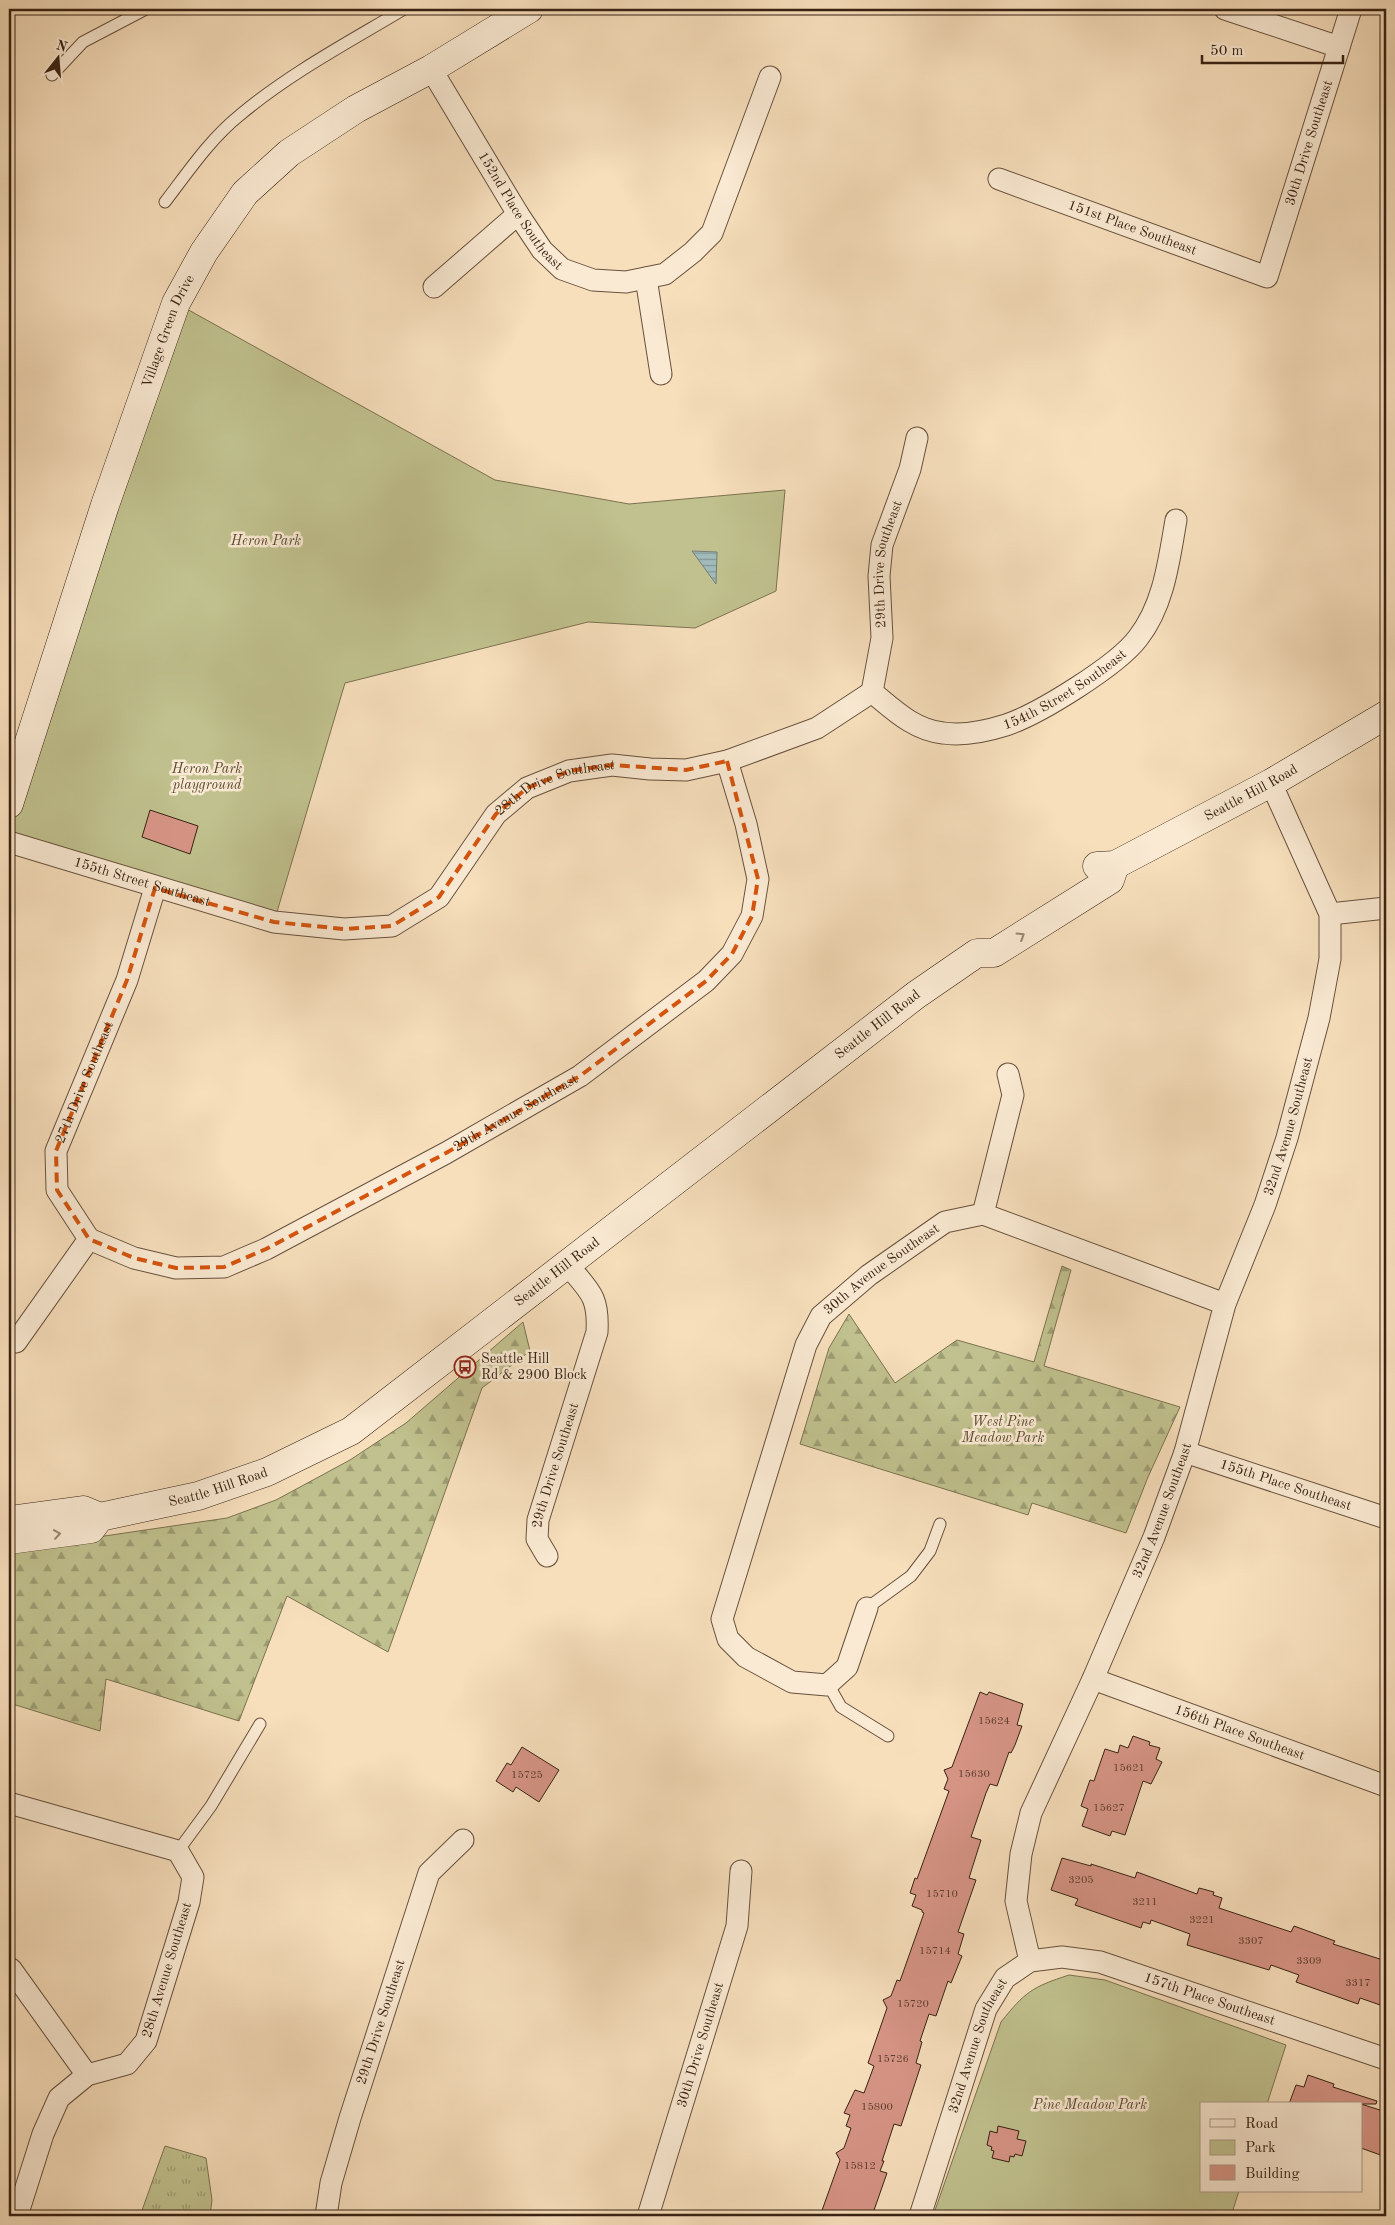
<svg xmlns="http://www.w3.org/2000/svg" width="1395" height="2225" viewBox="0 0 1395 2225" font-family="'Old Standard TT',serif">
	<defs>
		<pattern id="grass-tufts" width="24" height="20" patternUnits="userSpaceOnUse" patternTransform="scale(1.25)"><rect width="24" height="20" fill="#c0c18e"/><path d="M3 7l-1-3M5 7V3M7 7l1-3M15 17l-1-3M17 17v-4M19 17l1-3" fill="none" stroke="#9d9c73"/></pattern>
		<pattern id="forest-firs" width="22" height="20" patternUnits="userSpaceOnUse" patternTransform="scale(1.25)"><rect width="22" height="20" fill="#c0c18e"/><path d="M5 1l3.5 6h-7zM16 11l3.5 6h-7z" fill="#9d9c73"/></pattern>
		<pattern id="water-rules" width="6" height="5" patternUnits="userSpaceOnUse" patternTransform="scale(1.25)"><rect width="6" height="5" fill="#a1baba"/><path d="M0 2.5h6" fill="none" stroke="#849796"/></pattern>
	</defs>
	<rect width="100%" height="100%" fill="#f7dfbc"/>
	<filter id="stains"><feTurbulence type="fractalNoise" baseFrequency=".004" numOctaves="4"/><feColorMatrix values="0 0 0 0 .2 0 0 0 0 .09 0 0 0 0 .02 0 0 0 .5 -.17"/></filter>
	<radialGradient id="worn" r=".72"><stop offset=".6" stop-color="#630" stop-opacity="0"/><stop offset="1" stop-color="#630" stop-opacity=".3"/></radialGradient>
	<path fill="url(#grass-tufts)" stroke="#7c7250" d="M165,2146L206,2158L212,2200L210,2216H140Z"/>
	<g fill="url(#forest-firs)" stroke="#7c7250">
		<path d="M1062,1266L1071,1270L1044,1366L1180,1407L1148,1477L1126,1533L1032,1503L1028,1515L800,1444L829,1348L849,1314L895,1383L957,1340L1034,1362Z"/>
		<path d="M523,1322L530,1351L482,1388L388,1652L287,1596L239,1721L106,1679L100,1731L9,1703V1550L227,1518L276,1500L350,1460L406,1423Z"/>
	</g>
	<g fill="#c0c18e" stroke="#7c7250">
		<path d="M176,303L495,480L629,504L785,490L776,591L695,628L588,622L345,683L274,922L9,842V804Z"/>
		<path d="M1069,1975L1105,1980L1286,2045L1267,2104H1201V2191H1239L1231,2216H933L1001,2022C1025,1992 1032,1987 1069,1975Z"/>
	</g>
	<path fill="url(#water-rules)" stroke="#777d77" d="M692,551L717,552L716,584Z"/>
	<g fill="#d69485" stroke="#382213">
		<path d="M150,810L198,826L190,854L142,837Z"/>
		<path d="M980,1692L987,1695L989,1692L1023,1704L1017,1725L1022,1726L1015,1745L1011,1753L1009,1752L997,1786L990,1784L986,1793L971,1837L981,1840L969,1878L976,1880L958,1932L964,1934L958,1954L962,1956L951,1983L948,1981L936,2016L929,2014L920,2041L922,2042L916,2063L921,2065L901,2126L894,2124L882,2161H884L880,2171L887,2173L872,2216H820L840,2160L836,2153L844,2148L851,2128L846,2126L850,2115L844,2113L855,2090L864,2093L874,2066L868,2063L887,2008L883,2000L891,1996L897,1980L900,1981L924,1913L922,1912V1910L912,1906L916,1895L910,1893L915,1878L917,1879L949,1791L944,1789L948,1779L944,1770L952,1767Z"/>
		<path d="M1133,1736L1150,1742L1149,1745L1160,1748L1156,1759L1162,1762L1151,1784L1143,1781L1125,1835L1112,1831L1110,1836L1082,1826L1088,1809L1081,1806L1090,1780L1094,1781L1105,1749L1118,1753L1120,1745L1128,1748Z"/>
		<path d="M522,1747L559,1770L539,1802L516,1787L513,1792L496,1781L507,1763L511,1765Z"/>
		<path d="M1062,1858L1091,1866V1864L1135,1878L1137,1872L1197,1894L1199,1888L1214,1892L1213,1895L1222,1898L1219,1908L1291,1932L1294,1926L1335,1941L1333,1944L1386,1961V2007L1360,1998L1358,2004L1296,1982L1299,1975L1271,1965L1269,1970L1187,1945L1190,1934L1151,1920L1150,1924L1143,1922L1141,1928L1075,1905L1078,1899L1051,1890Z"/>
		<path d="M1308,2075L1334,2084L1333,2087L1377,2101L1376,2104H1289L1296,2085L1304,2087Z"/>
		<path d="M1361,2104L1386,2112V2157L1361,2148Z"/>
		<path d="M998,2126L1019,2131L1017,2139L1026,2141L1022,2156L1015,2154L1014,2157L1010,2156L1009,2162L992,2158L994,2151L991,2150L992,2147L987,2145L990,2131L997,2133Z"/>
	</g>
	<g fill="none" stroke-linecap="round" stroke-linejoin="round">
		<g stroke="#68513d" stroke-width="13">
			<g id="lane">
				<path d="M52,75L83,42L146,9"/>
				<path d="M165,202C188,172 210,139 240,115C290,73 349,42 404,9"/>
				<path d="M867,1608L911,1576L930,1551L940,1524"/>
				<path d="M828,1684L841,1707L888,1736"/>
				<path d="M178,1851L211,1806L260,1724"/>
			</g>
		</g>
		<g stroke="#68513d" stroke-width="23">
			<g id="street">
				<path d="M1225,9L1339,47"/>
				<path id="s1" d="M431,69L518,214L542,250L562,269L593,280L626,282L665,274L693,252L712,233L770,77"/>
				<path id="s2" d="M999,179L1267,277L1351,9"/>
				<path d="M646,278L661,374"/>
				<path d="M434,287L518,214"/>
				<path id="s3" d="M872,692C894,710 914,730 943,733C963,736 987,731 1006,725C1039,714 1118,665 1138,638C1164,605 1169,560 1176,520"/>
				<path id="s4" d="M872,692L882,638L879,576L882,545L910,469L917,438"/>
				<path id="s5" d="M9,842L274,922L344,929L392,926L439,897L496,814L527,788L569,771L612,765L650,769L686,770L727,761L817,728L872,692"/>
				<path d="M1330,914L1386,908"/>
				<path d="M983,1214L1013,1095L1008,1074"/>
				<path id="s6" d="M89,1239L134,1258L176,1268L224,1267L266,1249L446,1153L580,1076L706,981L732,954L752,916L758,879L746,824L727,761"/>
				<path id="s7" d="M16,1342L89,1239L57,1190L56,1151L127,980L155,888"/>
				<path id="s8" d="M1185,1452L1386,1518"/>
				<path id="s9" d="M547,1556L537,1539L538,1520L597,1332C599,1295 589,1291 567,1264"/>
				<path id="s10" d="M867,1608L847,1667L827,1685L792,1682L746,1657L728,1639L722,1619L806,1345L821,1316L869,1275L945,1222L983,1214L1225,1304"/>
				<path id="s11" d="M1093,1679L1386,1786"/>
				<path d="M9,1803L178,1851L193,1877L189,1902L146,2041L127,2064L87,2075L59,2098L43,2134L17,2216"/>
				<path id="s12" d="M1030,1961L1016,1901L1021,1854L1031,1813L1093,1679L1154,1537L1185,1452L1225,1304L1265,1205L1287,1138L1319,1018L1330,959V914L1271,783"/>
				<path d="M11,1969L87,2075"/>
				<path id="s13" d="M326,2216L331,2183L350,2118L429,1873L463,1840"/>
				<path id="s14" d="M648,2216L737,1926L741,1871"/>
				<path id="s15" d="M920,2216L986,2009L1005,1978L1030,1961L1062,1957L1100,1962L1386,2059"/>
			</g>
		</g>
		<g stroke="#382213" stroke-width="29">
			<g id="secondary">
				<path id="s16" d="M9,804L105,505L176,303L204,252L245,193L289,153L356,109L431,69L529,9"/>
				<path id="s17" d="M1097,866L1115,865L1134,855L1271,783L1386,715"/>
				<path id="s18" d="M9,1520L83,1510L100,1517L198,1496L267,1472L351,1431L916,995L977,953H994L1110,880L1115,865"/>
				<path d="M9,1540L91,1529L100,1517"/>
			</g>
		</g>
		<use href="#lane" stroke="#faead3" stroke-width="11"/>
		<use href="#street" stroke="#faead3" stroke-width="21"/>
		<use href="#secondary" stroke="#faead3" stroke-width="28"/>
	</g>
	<defs><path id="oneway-chevron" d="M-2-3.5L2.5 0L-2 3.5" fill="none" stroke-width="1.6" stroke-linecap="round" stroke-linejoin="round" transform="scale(1.25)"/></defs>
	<g stroke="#998673">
		<use href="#oneway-chevron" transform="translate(1021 936) rotate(-32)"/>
		<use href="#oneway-chevron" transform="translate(57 1534) rotate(-8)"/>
	</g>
	<path fill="none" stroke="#d6540d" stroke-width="4" stroke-dasharray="10 6" stroke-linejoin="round" d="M727,761L758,879L752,916L732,954L706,981L580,1076L446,1153L266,1249L224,1267L176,1268L134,1258L89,1239L57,1190L56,1151L127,980L155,888L274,922L344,929L392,926L439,897L496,814L527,788L569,771L612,765L686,770Z"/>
	<defs>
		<g id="bus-ring" transform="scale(1.125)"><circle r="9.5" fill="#faead3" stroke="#8f2418" stroke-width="1.5"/><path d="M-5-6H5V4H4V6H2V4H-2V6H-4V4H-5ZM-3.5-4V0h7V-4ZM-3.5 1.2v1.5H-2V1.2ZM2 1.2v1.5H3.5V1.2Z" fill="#8f2418"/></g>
	</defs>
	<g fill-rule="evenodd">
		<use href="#bus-ring" x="465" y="1367"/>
	</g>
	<g text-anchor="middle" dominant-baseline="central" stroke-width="5" stroke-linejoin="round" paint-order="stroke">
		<g font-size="11" fill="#603e30">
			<text x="994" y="1721">15624</text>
			<text x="1129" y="1768">15621</text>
			<text x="974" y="1774">15630</text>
			<text x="527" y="1775">15725</text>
			<text x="1109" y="1808">15627</text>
			<text x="1081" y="1880">3205</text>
			<text x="942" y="1894">15710</text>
			<text x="1145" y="1902">3211</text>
			<text x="1202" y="1920">3221</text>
			<text x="1251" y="1941">3307</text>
			<text x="935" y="1951">15714</text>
			<text x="1309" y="1961">3309</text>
			<text x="1358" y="1983">3317</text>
			<text x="913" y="2004">15720</text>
			<text x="893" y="2059">15726</text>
			<text x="877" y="2107">15800</text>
			<text x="860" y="2166">15812</text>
		</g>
		<g font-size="14" fill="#382213" stroke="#faead3">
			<text stroke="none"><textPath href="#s2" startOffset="426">30th Drive Southeast</textPath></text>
			<text stroke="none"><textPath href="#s1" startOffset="168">152nd Place Southeast</textPath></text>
			<text stroke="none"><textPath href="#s2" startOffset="142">151st Place Southeast</textPath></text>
			<text stroke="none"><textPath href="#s16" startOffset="499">Village Green Drive</textPath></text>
			<text stroke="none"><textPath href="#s4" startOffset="130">29th Drive Southeast</textPath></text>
			<text stroke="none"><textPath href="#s3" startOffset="216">154th Street Southeast</textPath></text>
			<text stroke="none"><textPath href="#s5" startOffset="618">28th Drive Southeast</textPath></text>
			<text stroke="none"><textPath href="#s17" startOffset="172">Seattle Hill Road</textPath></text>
			<text stroke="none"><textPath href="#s5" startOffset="139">155th Street Southeast</textPath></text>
			<text stroke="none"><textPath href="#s18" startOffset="1025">Seattle Hill Road</textPath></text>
			<text stroke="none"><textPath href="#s7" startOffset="298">27th Drive Southeast</textPath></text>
			<text stroke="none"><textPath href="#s6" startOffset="470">29th Avenue Southeast</textPath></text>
			<text stroke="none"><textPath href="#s12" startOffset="886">32nd Avenue Southeast</textPath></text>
			<text stroke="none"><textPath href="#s10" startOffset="619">30th Avenue Southeast</textPath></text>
			<text stroke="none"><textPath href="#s18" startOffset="620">Seattle Hill Road</textPath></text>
			<text stroke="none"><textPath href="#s9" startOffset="96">29th Drive Southeast</textPath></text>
			<text stroke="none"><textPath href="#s8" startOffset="106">155th Place Southeast</textPath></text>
			<text stroke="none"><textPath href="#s18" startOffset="215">Seattle Hill Road</textPath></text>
			<text stroke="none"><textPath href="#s12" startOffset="481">32nd Avenue Southeast</textPath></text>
			<text stroke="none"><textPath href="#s11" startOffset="156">156th Place Southeast</textPath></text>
			<text transform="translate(167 1970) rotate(-73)">28th Avenue Southeast</text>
			<text stroke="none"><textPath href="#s15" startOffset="470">157th Place Southeast</textPath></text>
			<text stroke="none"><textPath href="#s13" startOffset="202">29th Drive Southeast</textPath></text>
			<text stroke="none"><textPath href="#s14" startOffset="179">30th Drive Southeast</textPath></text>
			<text stroke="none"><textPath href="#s15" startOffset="180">32nd Avenue Southeast</textPath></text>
		</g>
		<g font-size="14" font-style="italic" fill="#5a4a32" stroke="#faead3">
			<text x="266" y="541">Heron Park</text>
			<text x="207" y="769">Heron Park<tspan x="207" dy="16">playground</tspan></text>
			<text x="1003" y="1422">West Pine<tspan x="1003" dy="16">Meadow Park</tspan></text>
			<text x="1090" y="2105">Pine Meadow Park</text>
		</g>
		<g font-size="14" fill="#382213" stroke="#faead3" text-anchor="start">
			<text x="481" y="1359">Seattle Hill<tspan x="481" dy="16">Rd &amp; 2900 Block</tspan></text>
		</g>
	</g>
	<rect width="1395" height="2225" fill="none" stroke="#f7dfbc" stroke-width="30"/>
	<rect x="10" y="10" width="1375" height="2205" fill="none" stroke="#382213" stroke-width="2.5"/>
	<rect x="15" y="15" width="1365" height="2195" fill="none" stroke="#382213"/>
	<rect x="1200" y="2102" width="162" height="90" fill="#faead3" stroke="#ac9a86"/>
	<rect x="1210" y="2119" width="25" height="8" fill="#faead3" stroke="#ac9a86"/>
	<text x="1245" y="2128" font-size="15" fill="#382213">Road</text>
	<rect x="1210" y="2140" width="25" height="15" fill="#c0c18e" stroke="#ac9a86"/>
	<text x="1245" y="2152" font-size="15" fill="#382213">Park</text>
	<rect x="1210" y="2165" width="25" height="15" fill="#d69485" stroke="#ac9a86"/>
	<text x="1245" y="2178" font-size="15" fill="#382213">Building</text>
	<g transform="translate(58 58) rotate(17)" stroke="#faead3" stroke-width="4" paint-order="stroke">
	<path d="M0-4L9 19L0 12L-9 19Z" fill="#382213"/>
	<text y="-8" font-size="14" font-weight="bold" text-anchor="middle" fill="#382213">N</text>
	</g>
	<path d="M1202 55v8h141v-8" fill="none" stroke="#382213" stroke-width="2.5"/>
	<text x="1210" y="55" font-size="15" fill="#382213" stroke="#faead3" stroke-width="4" paint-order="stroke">50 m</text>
	<rect width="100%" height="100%" filter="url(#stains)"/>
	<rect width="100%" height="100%" fill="url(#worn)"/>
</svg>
